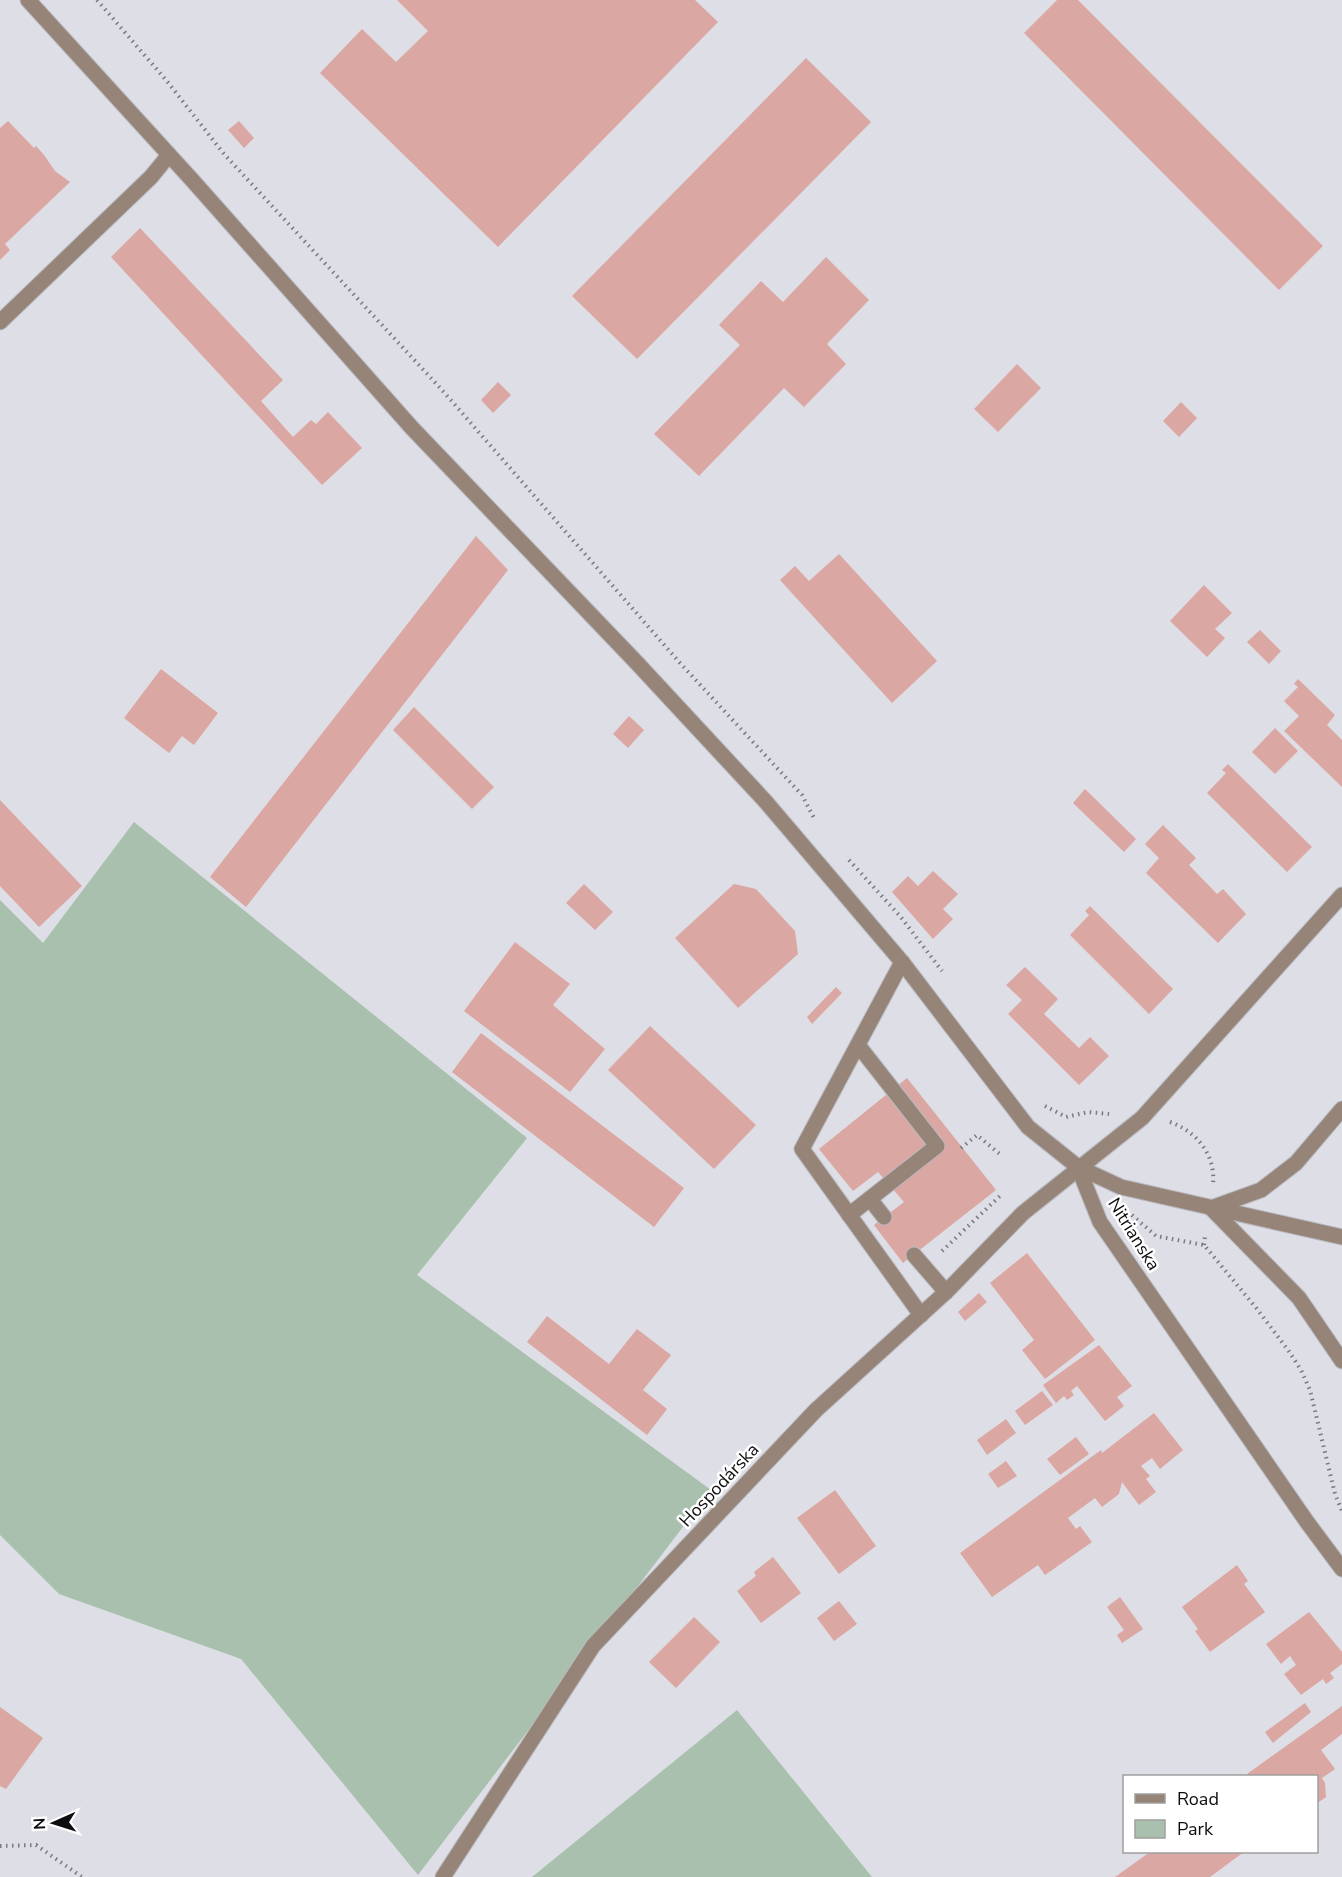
<svg xmlns="http://www.w3.org/2000/svg" width="1342" height="1877" viewBox="0 0 1342 1877" font-family="'Nunito Sans',sans-serif">
	<rect width="100%" height="100%" fill="#dedee6"/>
	<g fill="#a8c0ad">
		<path d="M134,822L527,1138L417,1275L711,1490L418,1875L241,1659L59,1594L0,1535V900L43,943Z"/>
		<path d="M737,1710L872,1877H532Z"/>
	</g>
	<g fill="#dba7a2">
		<path d="M397,0H695L718,22L498,247L320,73L362,29L396,62L428,31Z"/>
		<path d="M1057,0H1078L1323,246L1279,290L1024,33Z"/>
		<path d="M806,58L871,122L637,359L572,296Z"/>
		<path d="M8,121L34,148L36,146L44,155L55,171L70,182L5,244L10,250L0,260V128Z"/>
		<path d="M239,121L254,138L244,148L228,130Z"/>
		<path d="M140,228L283,380L261,401L293,437L311,420L316,424L328,412L362,448L322,485L111,257Z"/>
		<path d="M826,257L869,300L827,344L846,364L804,407L784,388L699,476L654,434L740,345L719,325L761,281L783,302Z"/>
		<path d="M1017,364L1041,388L998,432L974,409Z"/>
		<path d="M498,382L511,395L493,413L481,400Z"/>
		<path d="M1181,402L1197,418L1179,437L1163,421Z"/>
		<path d="M476,536L508,570L246,907L210,877Z"/>
		<path d="M839,554L937,661L892,703L780,580L795,566L809,581Z"/>
		<path d="M1204,585L1232,613L1215,629L1225,638L1207,657L1170,621Z"/>
		<path d="M1260,630L1281,651L1269,664L1247,642Z"/>
		<path d="M161,669L218,713L194,745L182,736L169,753L124,718Z"/>
		<path d="M1298,679L1335,715L1327,725L1342,740V787L1284,731L1299,716L1284,701L1298,687L1294,684Z"/>
		<path d="M414,707L494,787L472,809L393,730Z"/>
		<path d="M629,716L644,730L628,748L613,734Z"/>
		<path d="M1275,728L1298,751L1275,774L1252,752Z"/>
		<path d="M1228,764L1312,847L1287,872L1207,793L1226,773L1222,770Z"/>
		<path d="M1085,789L1136,839L1124,852L1073,803Z"/>
		<path d="M0,800L82,886L39,927L0,886Z"/>
		<path d="M1163,825L1196,858L1189,865L1217,894L1223,889L1246,914L1218,943L1146,873L1159,858L1145,844Z"/>
		<path d="M933,871L958,894L943,909L953,919L933,939L892,892L908,876L918,886Z"/>
		<path d="M584,884L613,912L595,930L566,903Z"/>
		<path d="M734,884L756,889L795,931L798,954L738,1008L675,938Z"/>
		<path d="M1090,906L1173,989L1149,1014L1070,935L1089,915L1085,911Z"/>
		<path d="M515,942L570,984L553,1005L605,1049L570,1092L464,1011Z"/>
		<path d="M1025,967L1058,999L1044,1014L1079,1048L1090,1037L1109,1056L1079,1085L1008,1014L1022,1000L1006,985Z"/>
		<path d="M836,987L842,993L812,1024L807,1017Z"/>
		<path d="M650,1026L756,1125L714,1169L608,1070Z"/>
		<path d="M481,1033L684,1188L654,1227L452,1072Z"/>
		<path d="M907,1078L996,1190L903,1263L874,1225L904,1202L878,1172L853,1191L819,1149Z"/>
		<path d="M1027,1253L1095,1340L1045,1379L1022,1350L1034,1340L990,1283Z"/>
		<path d="M979,1293L987,1302L965,1321L958,1312Z"/>
		<path d="M547,1316L609,1364L637,1329L671,1355L643,1390L667,1409L647,1435L527,1342Z"/>
		<path d="M1099,1345L1132,1386L1117,1397L1124,1406L1105,1421L1077,1386L1071,1391L1074,1395L1067,1400L1064,1396L1056,1403L1043,1385Z"/>
		<path d="M1042,1391L1053,1405L1025,1425L1015,1411Z"/>
		<path d="M1154,1413L1183,1450L1160,1469L1152,1458L1141,1466L1150,1476L1146,1479L1156,1492L1139,1505L1122,1482L1119,1494L1102,1507L1095,1498L1068,1518L1076,1529L1080,1526L1092,1542L1045,1575L1038,1565L992,1597L960,1553L1101,1450L1102,1453Z"/>
		<path d="M1006,1419L1016,1433L987,1455L977,1440Z"/>
		<path d="M1076,1437L1089,1454L1060,1475L1047,1459Z"/>
		<path d="M1006,1461L1017,1476L998,1488L988,1474Z"/>
		<path d="M835,1490L876,1546L839,1574L797,1518Z"/>
		<path d="M773,1557L801,1593L761,1623L737,1591L756,1576L754,1572Z"/>
		<path d="M1237,1565L1248,1581L1244,1584L1265,1612L1210,1652L1195,1631L1198,1629L1182,1607Z"/>
		<path d="M1120,1597L1143,1629L1122,1643L1117,1635L1124,1630L1107,1607Z"/>
		<path d="M839,1601L857,1624L834,1641L817,1618Z"/>
		<path d="M1309,1612L1342,1652V1664L1330,1673L1334,1678L1326,1684L1323,1679L1301,1695L1284,1674L1296,1665L1290,1656L1281,1664L1266,1644Z"/>
		<path d="M694,1617L720,1642L676,1688L649,1662Z"/>
		<path d="M1305,1703L1311,1712L1273,1743L1265,1732Z"/>
		<path d="M1342,1706V1734L1321,1750L1335,1769L1322,1778L1325,1783L1326,1797L1316,1804V1776H1249L1247,1774Z"/>
		<path d="M0,1707L43,1738L6,1789L0,1786Z"/>
		<path d="M1150,1852H1244L1210,1877H1115Z"/>
	</g>
	<g fill="none" stroke-linecap="round" stroke-linejoin="round">
		<g stroke="#b9b9c0" stroke-width="17">
			<g id="service">
				<path d="M0,322L151,177L169,155"/>
				<path d="M902,962L802,1149L921,1315"/>
				<path d="M870,1199L884,1217"/>
				<path d="M849,1215L937,1146L858,1045"/>
				<path d="M914,1255L946,1292"/>
			</g>
		</g>
		<g stroke="#b9b9c0" stroke-width="17">
			<g id="minor">
				<path d="M1078,1167L1100,1222L1307,1522L1342,1569"/>
				<path d="M443,1877L593,1646L816,1410L946,1292L1023,1213L1142,1118L1342,895"/>
			</g>
		</g>
		<g stroke="#b9b9c0" stroke-width="17">
			<g id="tertiary">
				<path d="M28,0L193,181L412,428L637,663L766,802L902,962L1028,1127L1078,1167L1121,1187L1342,1237"/>
				<path d="M1211,1208L1299,1298L1342,1361"/>
				<path d="M1211,1208L1261,1190L1296,1163L1342,1109"/>
			</g>
		</g>
		<g stroke="#79797e" stroke-width="4" stroke-dasharray="1.5 4.5" stroke-linecap="butt">
			<path d="M97,0L166,80L224,154L442,390L680,663L802,795L815,820"/>
			<path d="M849,860L900,916L942,971"/>
			<path d="M1045,1106L1066,1117L1088,1112L1109,1114"/>
			<path d="M1170,1122C1196,1131 1216,1155 1213,1184"/>
			<path d="M961,1148L977,1135L1002,1156"/>
			<path d="M1132,1215L1156,1236L1204,1245L1257,1309L1288,1350L1301,1370L1310,1390L1335,1494L1342,1511"/>
			<path d="M1204,1245L1205,1236"/>
			<path d="M942,1251L1001,1195"/>
			<path d="M0,1846L36,1845L82,1877"/>
		</g>
		<use href="#service" stroke="#958477" stroke-width="15"/>
		<use href="#minor" stroke="#958477" stroke-width="15"/>
		<use href="#tertiary" stroke="#958477" stroke-width="15"/>
	</g>
	<g text-anchor="middle" dominant-baseline="central" stroke-width="5" stroke-linejoin="round" paint-order="stroke">
		<g font-size="18" fill="#0e0e11" stroke="#fff">
			<text transform="translate(1134 1234) rotate(58)">Nitrianska</text>
			<text transform="translate(719 1485) rotate(-47)">Hospodárska</text>
		</g>
	</g>
	<rect x="1123" y="1775" width="195" height="78" fill="#ffffff" stroke="#9f9fa0" stroke-width="1.5"/>
	<rect x="1135" y="1794" width="30" height="9" fill="#958477" stroke="#9f9fa0" stroke-width="1.5"/>
	<text x="1177" y="1805" font-size="18" fill="#0e0e11">Road</text>
	<rect x="1135" y="1820" width="30" height="18" fill="#a8c0ad" stroke="#9f9fa0" stroke-width="1.5"/>
	<text x="1177" y="1835" font-size="18" fill="#0e0e11">Park</text>
	<g transform="translate(54 1823) rotate(267)" stroke="#ffffff" stroke-width="4.5" paint-order="stroke">
	<path d="M0-4.5L10 22L0 15L-10 22Z" fill="#0e0e11"/>
	<text y="-9" font-size="16" font-weight="bold" text-anchor="middle" fill="#0e0e11">N</text>
	</g>
</svg>
